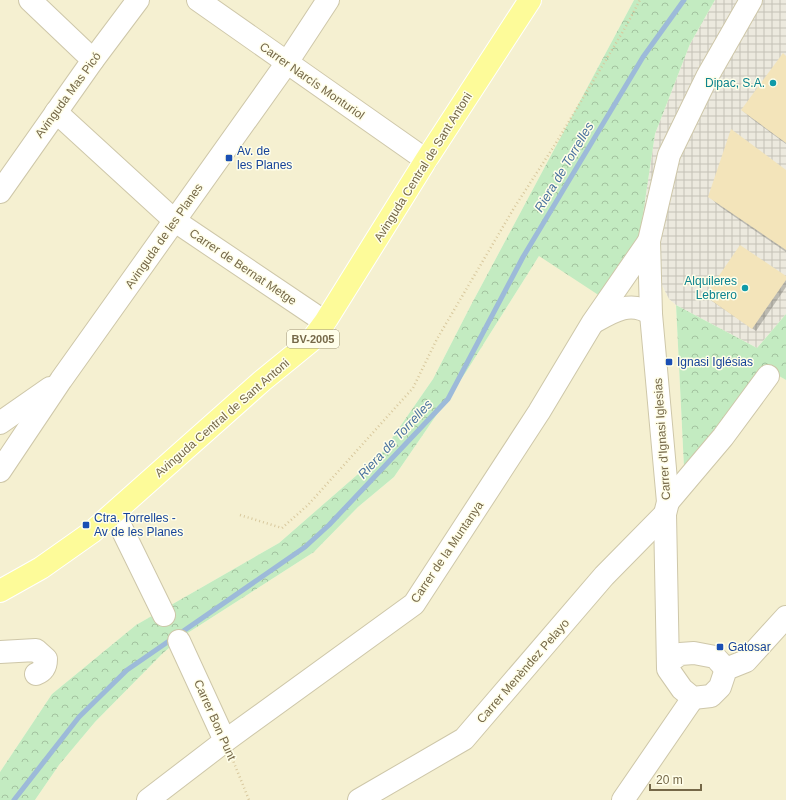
<svg xmlns="http://www.w3.org/2000/svg" width="786" height="800" viewBox="0 0 786 800" font-family="Arial,sans-serif">
	<defs>
		<pattern id="industrial-grid" width="8" height="8" patternUnits="userSpaceOnUse"><rect width="8" height="8" fill="#ece9de"/><path d="M0 4h8M4 0v8" fill="none" stroke="#c4c1b6"/></pattern>
		<pattern id="forest-crowns" width="20" height="18" patternUnits="userSpaceOnUse"><rect width="20" height="18" fill="#c3ebc1"/><path d="M2 6a3 3 0 1 1 6 0M12 15a3 3 0 1 1 6 0" fill="none" stroke="#a3c29f"/></pattern>
	</defs>
	<rect width="100%" height="100%" fill="#fdfce3"/>
	<g fill="#f5f0d1">
		<path d="M0,0H634L471,305L433,379L381,454L279,543L136,625L52,694L0,772Z"/>
		<path d="M639,241L669,299L676,305L684,468L765,367L786,380V800H35L59,765L95,722L162,654L183,636L314,552L358,507L394,477L466,372L539,256Z"/>
	</g>
	<path fill="url(#industrial-grid)" d="M715,0H786V314L757,348L676,305L669,299L639,241L655,134L690,44Z"/>
	<g fill="url(#forest-crowns)">
		<path d="M634,0H715L690,44L655,134L639,241L600,296L539,256L466,372L394,477L358,507L314,552L183,636L162,654L95,722L59,765L35,800H0V772L52,694L136,625L279,543L381,454L433,379L471,305Z"/>
		<path d="M676,305L757,348L786,314V380L765,368L684,468Z"/>
	</g>
	<g fill="#0003">
		<path d="M786,57V144L752,119L742,110Z"/>
		<path d="M786,171V252L719,206L709,196Z"/>
		<path d="M786,277V287L756,331L709,299Z"/>
	</g>
	<g fill="none" stroke-linecap="round" stroke-linejoin="round">
		<path stroke="#9dbad9" stroke-width="5" d="M14,800L79,717L127,670L305,547L329,525L448,399L523,257L643,57L684,0"/>
	</g>
	<g fill="#f3e4ba">
		<path d="M783,53L786,56V143L741,110Z"/>
		<path d="M731,129L786,170V250L708,197Z"/>
		<path d="M740,245L786,276V280L752,329L705,296Z"/>
	</g>
	<g fill="none" stroke-linecap="round" stroke-linejoin="round">
		<g stroke="#cec7a9" stroke-width="24">
			<g id="minor">
				<path d="M30,0L93,60"/>
				<path d="M198,0L426,160"/>
				<path d="M751,0L707,77L669,155L649,241L651,314L668,502L665,514L668,669L682,689L693,698L711,696L720,687L726,669L746,661L786,617"/>
				<path d="M56,112L175,221L325,322"/>
				<path d="M0,192L93,60L138,0"/>
				<path d="M594,322C613,311 631,300 651,314"/>
				<path d="M0,423L50,388"/>
				<path d="M0,471L61,380L286,64L328,0"/>
				<path d="M668,502L723,437L768,376"/>
				<path d="M114,513L164,615"/>
				<path d="M179,641L225,741"/>
				<path d="M0,652L36,650L46,659C46,667 44,671 36,674"/>
				<path d="M669,662L680,654L694,653L715,657L726,669"/>
				<path d="M148,800L225,741L414,604L539,412L593,322L649,241"/>
				<path d="M359,800L464,739L604,576L665,514"/>
				<path d="M623,800L693,698"/>
			</g>
		</g>
		<g stroke="#fff" stroke-width="24">
			<path id="major" d="M0,591L41,568L92,532L262,381L311,341L325,322L426,160L530,0"/>
		</g>
		<g stroke="#d8c89d" stroke-width="2.5" stroke-dasharray="1 3" stroke-linecap="butt">
			<path d="M240,515L282,528L308,505L413,388L437,339L514,208L556,143L625,28L640,0"/>
			<path d="M232,758L249,800"/>
		</g>
		<use href="#minor" stroke="#fff" stroke-width="22"/>
		<use href="#major" stroke="#fdfb99" stroke-width="22"/>
	</g>
	<g fill="#0f9aa8" stroke="#fffee9" stroke-width="1.5">
		<circle cx="773" cy="83" r="4"/>
		<circle cx="745" cy="288" r="4"/>
	</g>
	<g fill="#1a4fb4" stroke="#fffee9" stroke-width="1.5">
		<rect x="225" y="154" width="8" height="8" rx="2"/>
		<rect x="665" y="358" width="8" height="8" rx="2"/>
		<rect x="82" y="521" width="8" height="8" rx="2"/>
		<rect x="716" y="643" width="8" height="8" rx="2"/>
	</g>
	<g text-anchor="middle" dominant-baseline="central" stroke-width="3" stroke-linejoin="round" paint-order="stroke">
		<rect fill="#fffee9" stroke="#9e9578" stroke-width="1" x="287" y="330" width="52" height="18" rx="3"/>
		<g font-size="11" font-weight="bold" fill="#756848">
			<text x="313" y="339">BV-2005</text>
		</g>
		<g font-size="12" fill="#756848" stroke="#fffee9">
			<text transform="translate(312 81) rotate(35)">Carrer Narcís Monturiol</text>
			<text transform="translate(68 95) rotate(-54)">Avinguda Mas Picó</text>
			<text transform="translate(423 167) rotate(-58)">Avinguda Central de Sant Antoni</text>
			<text transform="translate(164 236) rotate(-55)">Avinguda de les Planes</text>
			<text transform="translate(243 267) rotate(34)">Carrer de Bernat Metge</text>
			<text transform="translate(222 418) rotate(-41)">Avinguda Central de Sant Antoni</text>
			<text transform="translate(662 439) rotate(-94)">Carrer d'Ignasi Iglesias</text>
			<text transform="translate(447 552) rotate(-56)">Carrer de la Muntanya</text>
			<text transform="translate(523 671) rotate(-49)">Carrer Menèndez Pelayo</text>
			<text transform="translate(215 720) rotate(66)">Carrer Bon Punt</text>
		</g>
		<g font-size="12" fill="#0d838f" stroke="#fffee9" text-anchor="end">
			<text x="765" y="83">Dipac, S.A.</text>
			<text x="737" y="281">Alquileres<tspan x="737" dy="14">Lebrero</tspan></text>
		</g>
		<g font-size="12" fill="#164399" stroke="#fffee9" text-anchor="start">
			<text x="237" y="151">Av. de<tspan x="237" dy="14">les Planes</tspan></text>
			<text x="677" y="362">Ignasi Iglésias</text>
			<text x="94" y="518">Ctra. Torrelles -<tspan x="94" dy="14">Av de les Planes</tspan></text>
			<text x="728" y="647">Gatosar</text>
		</g>
		<g font-size="13" font-style="italic" fill="#4a739f" stroke="#fffee9">
			<text transform="translate(564 167) rotate(-59)">Riera de Torrelles</text>
			<text transform="translate(395 439) rotate(-47)">Riera de Torrelles</text>
		</g>
	</g>
	<path d="M650 784v6h51v-6" fill="none" stroke="#756848" stroke-width="2"/>
	<text x="656" y="784" font-size="12" fill="#756848" stroke="#fffee9" stroke-width="3" paint-order="stroke">20 m</text>
</svg>
